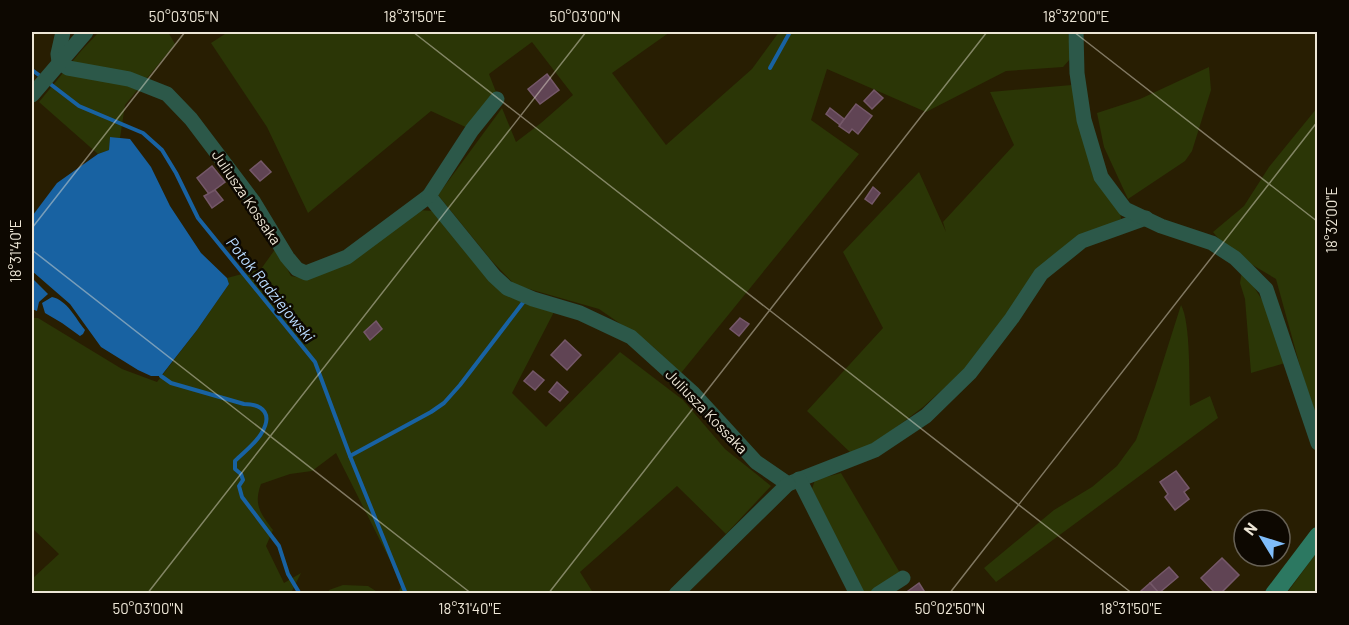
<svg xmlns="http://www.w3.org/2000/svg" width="1349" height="625" viewBox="0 0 1349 625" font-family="Barlow,sans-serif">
	<rect width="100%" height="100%" fill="#281e02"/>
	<g fill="#2b3606">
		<path d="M99,32H168L175,44L125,105L120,138L110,137L109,150L98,154L39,102L81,51Z"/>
		<path d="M228,32H670L612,73L666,145L752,69L779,32H1068L1071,58L1063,67L1006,71L926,112L827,69L811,120L859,154L681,373L651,345L599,309L515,285L491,260L438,195L502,108L516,142L541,123L573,95L532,42L489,74L496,92L472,130L431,111L308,213L267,127L211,43Z"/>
		<path d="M1209,67L1211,90L1192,151L1185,161L1128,199L1104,147L1097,113L1140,99Z"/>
		<path d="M1072,85L1120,208L1121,219L1080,237L1016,301L962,372L923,407L874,444L853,455L807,411L883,328L843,252L919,172L946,232L943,222L1014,145L990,92Z"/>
		<path d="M1317,108V418L1301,370L1276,279L1229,251L1213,232L1244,206L1269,167Z"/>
		<path d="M419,210L433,211L499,289L556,308L512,393L546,427L620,352L683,400L725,449L771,486L726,534L677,486L580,572L592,591L590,593L485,594L470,591L464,594L398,593L402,584L336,453L312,471L290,474L261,484C253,505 261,514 273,530L266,546L284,583L301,573L291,593H32V579L59,554L32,528V318H38L122,369L157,382L197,330L229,284L227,278L261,269L276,248L291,276L307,279Z"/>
		<path d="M1242,271L1252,284L1264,303L1285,363L1251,373L1245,299L1240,283Z"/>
		<path d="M1181,305C1191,323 1189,384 1190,406L1210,396L1218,418L996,582L984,568L1054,510L1092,487L1117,466L1136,440L1155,387Z"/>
		<path d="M841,473L903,578L869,593H864L812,489L815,480Z"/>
		<path d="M1317,552V593H1287Z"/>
		<path d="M343,585L368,586L379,593H328L329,590Z"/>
	</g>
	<g fill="#1862a2">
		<path d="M110,137L130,139L151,167L170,206L201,253L227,278L229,284L197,330L161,376H151L138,370L101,347L70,304L32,271V219L33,215L57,183L98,154L109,150Z"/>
		<path d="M32,278L48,294L39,302L37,311L32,309Z"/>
		<path d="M52,297C67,300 76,319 85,330L83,334L80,336L62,323L45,313L42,303Z"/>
	</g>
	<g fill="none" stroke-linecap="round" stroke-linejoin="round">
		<g stroke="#1862a2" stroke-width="4">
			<path d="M770,68L790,32"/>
			<path d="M32,70L43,78"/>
			<path d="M49,83L79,106L143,133L162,150L176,173L198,218L315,362L350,456L406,594"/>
			<path d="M161,376L171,383L244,404C264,404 273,415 261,434C255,444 243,453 235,461V469L241,474L243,480L239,486L242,497L279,546L288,574L300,594"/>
			<path d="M350,456L431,412L444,403L460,385L525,300"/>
		</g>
	</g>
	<g fill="#604454" stroke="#755869" stroke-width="1.5">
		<path d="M547,74L559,90L540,104L528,89Z"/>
		<path d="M874,90L883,98L872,109L864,101Z"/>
		<path d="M856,104L872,116L858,134L852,129L849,133L839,126Z"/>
		<path d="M830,108L844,119L840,125L826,114Z"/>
		<path d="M261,161L271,172L260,181L250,170Z"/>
		<path d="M212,166L225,182L209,194L197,178Z"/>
		<path d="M873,187L880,193L872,204L865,199Z"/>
		<path d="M215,190L223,200L212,208L204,196Z"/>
		<path d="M740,318L749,324L739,336L730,329Z"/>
		<path d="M376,321L382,329L370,340L364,332Z"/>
		<path d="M565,340L581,355L567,370L551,355Z"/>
		<path d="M533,371L544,380L535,390L524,381Z"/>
		<path d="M557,382L568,392L560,401L549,392Z"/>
		<path d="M1176,471L1189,488L1184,492L1189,499L1175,510L1165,497L1168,494L1160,482Z"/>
		<path d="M1222,558L1239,575L1220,594H1216L1201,578Z"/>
		<path d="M1169,567L1178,577L1159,593L1150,583Z"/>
		<path d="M919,583L926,594H904Z"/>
		<path d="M1150,583L1159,593L1142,594L1141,591Z"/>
	</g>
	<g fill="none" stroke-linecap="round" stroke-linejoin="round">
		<g stroke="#2c5849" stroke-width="15">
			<path d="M63,32L58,54L59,62L68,68L129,79L167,94L191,119L253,201L287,257L297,269L306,273L347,257L429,196L494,276L507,288L533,299L580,313L631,337L693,393L756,462L788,484L875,450L926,416L970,373L1012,318L1041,274L1082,241L1146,218"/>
			<path d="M1076,32L1077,73L1084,120L1101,177L1125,209L1161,226L1212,243L1235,258L1266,289L1318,443"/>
			<path d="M32,95L86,32"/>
			<path d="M429,196L472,130L497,99"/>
			<path d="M799,479L857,594"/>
			<path d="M676,594L788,484"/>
			<path d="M878,594L903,578"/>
		</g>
		<path stroke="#2c7861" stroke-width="18" d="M1274,594L1318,536"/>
	</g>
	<path fill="none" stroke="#ede6d6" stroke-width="1.5" stroke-opacity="0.45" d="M413,32L1133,594M1074,32L1318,222M32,228L185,32M32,250L472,594M147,594L586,32M548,594L987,32M949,594L1318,121"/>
	<g text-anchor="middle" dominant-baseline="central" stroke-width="5" stroke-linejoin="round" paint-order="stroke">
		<g font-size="15" fill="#ede6d6" stroke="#0d0801">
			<text transform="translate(247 197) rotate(56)">Juliusza Kossaka</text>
			<text transform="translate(707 411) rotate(46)">Juliusza Kossaka</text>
		</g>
		<g font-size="16" font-style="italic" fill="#b9dbff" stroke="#0d0801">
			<text transform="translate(271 289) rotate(51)">Potok Radziejowski</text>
		</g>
	</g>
	<rect width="1349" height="625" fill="none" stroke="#0d0801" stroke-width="66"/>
	<g transform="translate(1262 538) rotate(308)"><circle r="28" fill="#0d0801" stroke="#676156" stroke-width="1.5"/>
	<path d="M0-4.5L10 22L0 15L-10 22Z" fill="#7fbdfa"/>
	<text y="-9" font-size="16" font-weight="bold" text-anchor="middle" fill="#ede6d6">N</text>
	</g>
	<rect x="33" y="33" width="1283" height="559" fill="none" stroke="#ede6d6" stroke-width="2"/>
	<g font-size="15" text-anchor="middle" fill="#ede6d6">
		<text x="184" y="22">50°03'05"N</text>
		<text x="415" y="22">18°31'50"E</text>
		<text x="585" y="22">50°03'00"N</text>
		<text x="1076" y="22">18°32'00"E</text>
		<text transform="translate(1332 220) rotate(-90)" y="5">18°32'00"E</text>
		<text transform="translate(16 251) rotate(-90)" y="5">18°31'40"E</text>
		<text x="148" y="614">50°03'00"N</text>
		<text x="470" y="614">18°31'40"E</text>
		<text x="950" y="614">50°02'50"N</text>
		<text x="1131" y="614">18°31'50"E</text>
	</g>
</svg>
